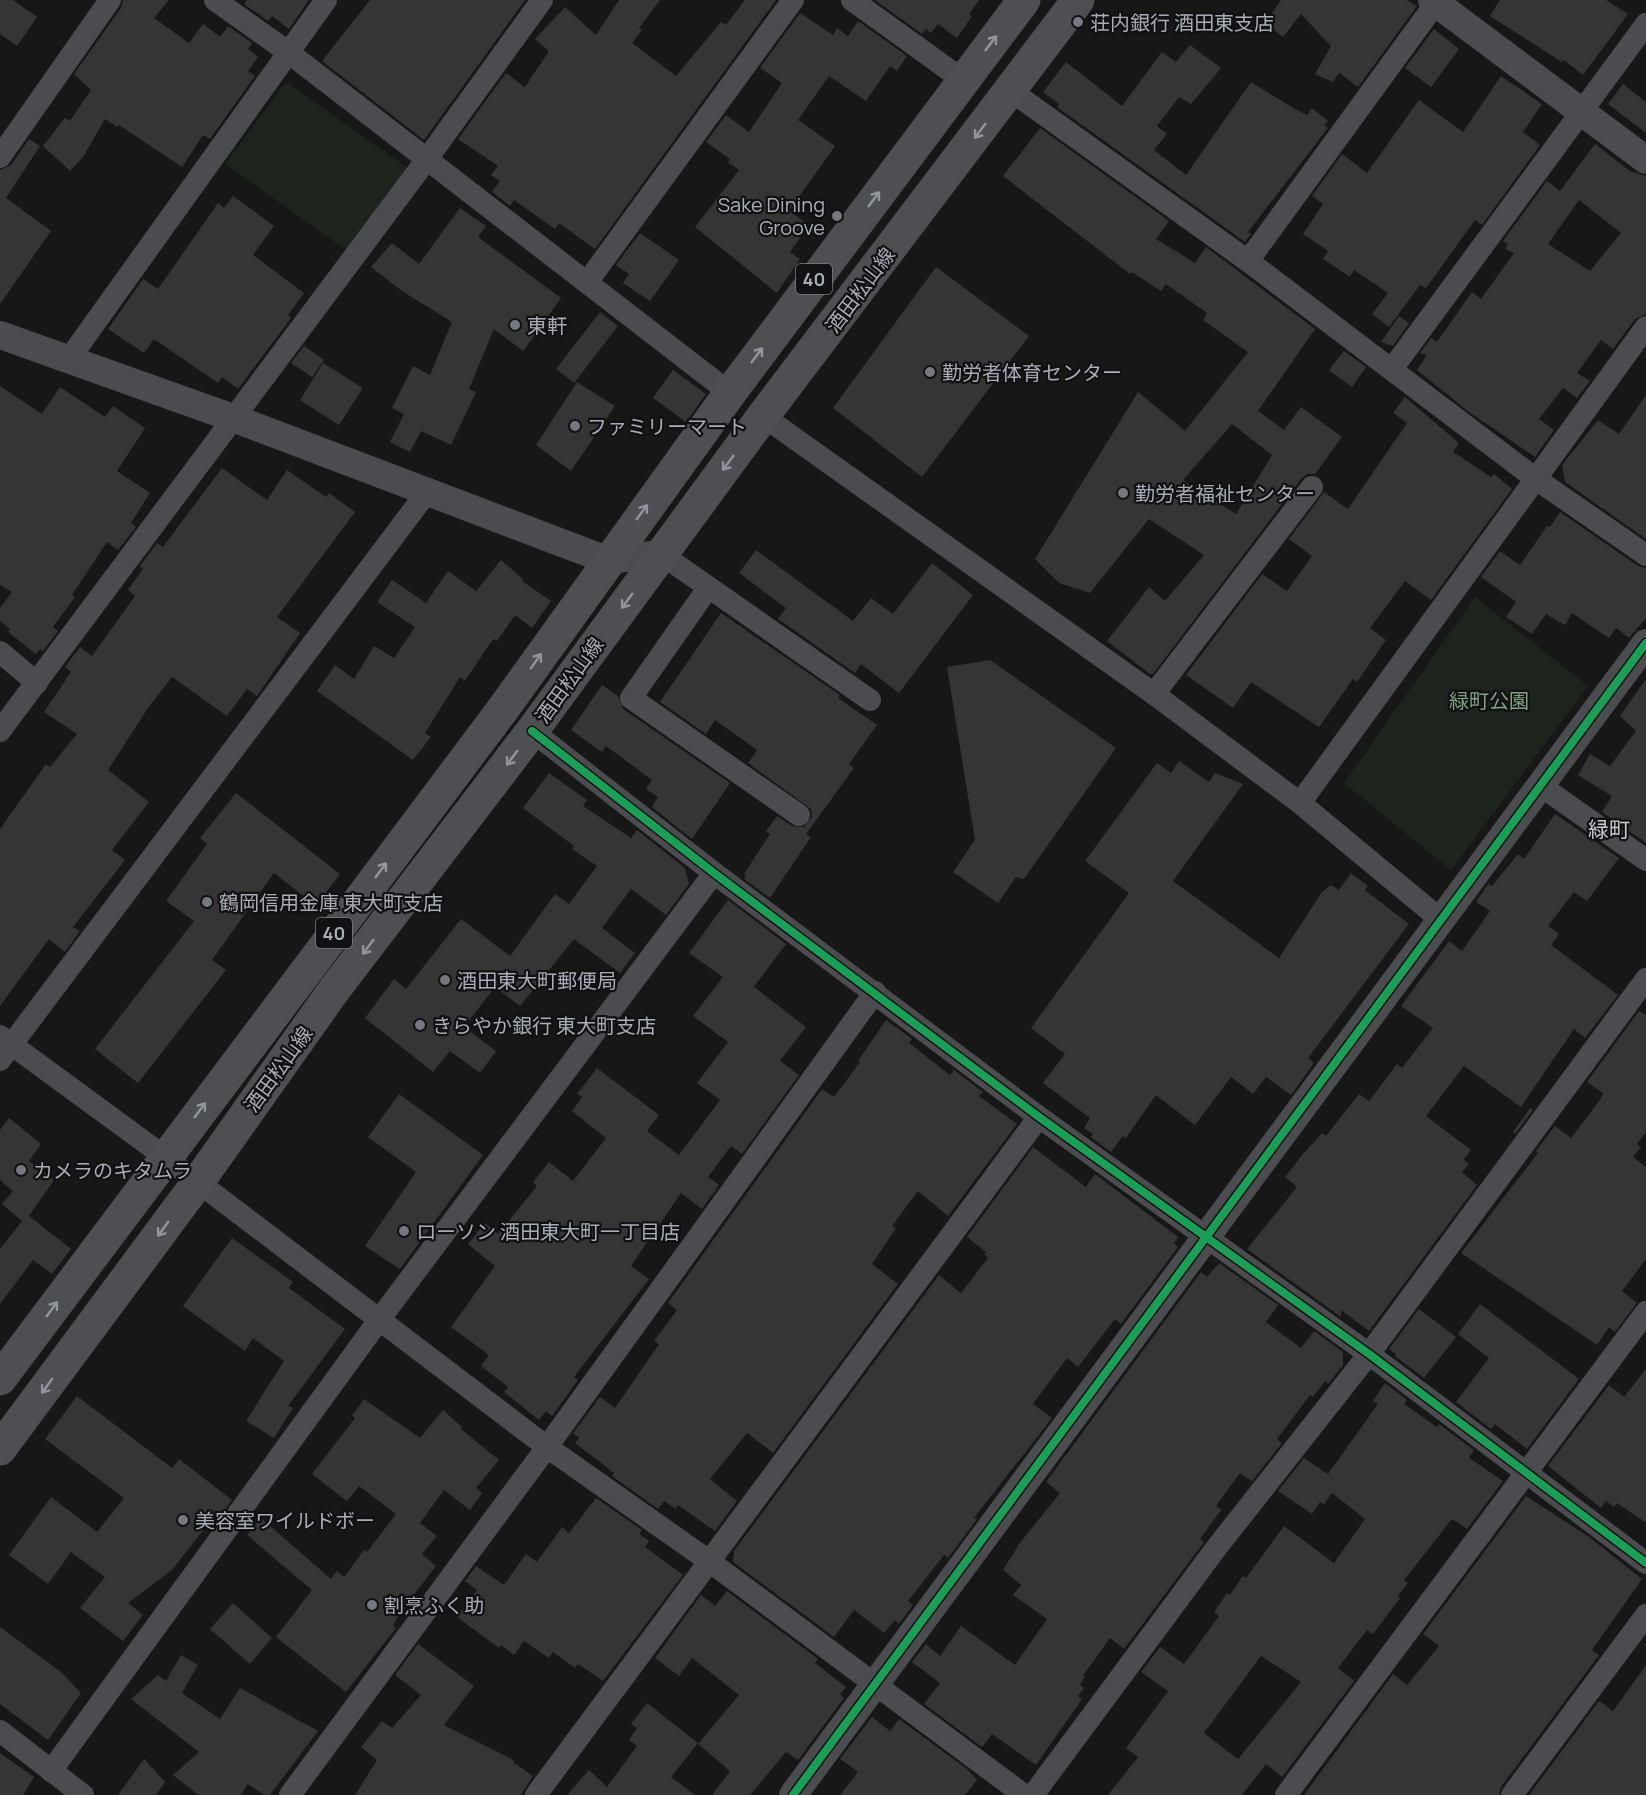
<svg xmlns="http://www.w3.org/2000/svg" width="1646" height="1795" viewBox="0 0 1646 1795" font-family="Manrope,'Noto Sans JP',sans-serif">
	<rect width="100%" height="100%" fill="#171717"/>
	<g fill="#1d241e">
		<path d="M286,82L408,168L349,252L225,164Z"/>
		<path d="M1475,597L1588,686L1451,870L1344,783Z"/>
	</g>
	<g fill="#353536" fill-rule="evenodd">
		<path d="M0,0H13L37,17L17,46L0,34Z"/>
		<path d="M123,0H169L154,18L189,43L203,24L220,37L228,26L252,43L248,49L258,57L248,71L255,76L210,139L203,135L182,167L119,125L117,127L105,119L83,157L70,171L43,146L65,118L70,121L91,90L74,74L121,8Z"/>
		<path d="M247,0H309L289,29L272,16L268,21L244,4Z"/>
		<path d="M370,0H525L424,140L322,61Z"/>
		<path d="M619,0H660L639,28L642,30L632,43L676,76L721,22L726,25L745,0H776L595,249L559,223L555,229L514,200L510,206L492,192L500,181L491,175L498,166L458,139L506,73L525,87L549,51L535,39L565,7L596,35Z"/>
		<path d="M875,0H979L969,14L972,16L957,38L938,24L931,33L926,29L922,34Z"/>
		<path d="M1281,0H1406L1417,6L1358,87L1339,73L1333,82L1315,74L1331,46L1301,14L1283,37L1265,23Z"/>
		<path d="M1500,0H1606L1628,14L1583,75L1564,60L1562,62L1490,16Z"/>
		<path d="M800,13L833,35L837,28L848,36L858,21L907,56L897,71L890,66L866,101L829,76L798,120L835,146L789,211L809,225L790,252L800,259L777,293L695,227L739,170L728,162L730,159L706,142L726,115L749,132L782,83L760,68Z"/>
		<path d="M1434,29L1459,49L1431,87L1405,68Z"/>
		<path d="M1190,45L1221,68L1191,104L1179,97L1157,126L1167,134L1154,150L1186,175L1251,82L1295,109L1307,115L1312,108L1328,121L1324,125L1328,128L1248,232L1251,234L1245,242L1057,107L1059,104L1043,92L1066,62L1122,106L1162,52L1176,62Z"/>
		<path d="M1501,76L1542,104L1523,132L1540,145L1482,225L1475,220L1426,288L1420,285L1389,327L1372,314L1388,293L1354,270L1350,277L1323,259L1328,251L1303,234L1323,204L1312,196L1342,154L1367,173L1419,100L1463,132Z"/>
		<path d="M1623,84L1646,102V133L1608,104Z"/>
		<path d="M1040,128L1169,221L1156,239L1195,263L1206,247L1315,329L1258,411L1284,430L1301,407L1342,437L1315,474H1307L1301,479L1153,674H1150L1107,641L1149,587L1165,601L1204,555L1149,519L1090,593L1059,583L1035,559L1138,392L1185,431L1248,352L1203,320L1207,313L1166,284L1161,291L1132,272L1130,274L1003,176ZM1232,424L1272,455L1236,514L1183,480Z"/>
		<path d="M29,139L40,146L6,198L51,231L0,304V170L11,165Z"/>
		<path d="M1595,144L1630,171L1646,176V314L1635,319L1613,349L1601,340L1577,373L1590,381L1577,398L1563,388L1539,419L1554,430L1535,457L1469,412L1417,370L1427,355L1420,353L1431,338L1437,342L1472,292L1481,299L1514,253L1505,249L1508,244L1503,241L1547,181L1560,191ZM1579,200L1621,233L1590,271L1548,244Z"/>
		<path d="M233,196L274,226L253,255L304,293L288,315L291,318L238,389L222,377L218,383L154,339L144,353L108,329L143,279L158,289L218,203L224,208Z"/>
		<path d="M460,208L486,226L478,237L561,298L523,351L494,329L469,389L476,392L451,445L421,431L410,452L390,442L404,414L392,408L413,366L430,375L452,322L402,291L371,267L392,243L419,264Z"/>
		<path d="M640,233L679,260L650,301L623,283L629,274L616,265Z"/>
		<path d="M936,267L1029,336L922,477L833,408Z"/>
		<path d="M600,312L618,326L574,383L556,369Z"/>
		<path d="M1399,316L1409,323L1393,346L1381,342Z"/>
		<path d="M304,346L324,360L312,377L291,363Z"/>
		<path d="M1344,351L1366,367L1352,387L1329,370Z"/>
		<path d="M323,363L363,388L339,425L300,400Z"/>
		<path d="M673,370L706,394L686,422L653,398Z"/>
		<path d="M577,382L615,406L571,471L536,445Z"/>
		<path d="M0,386L42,414L60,387L105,417L113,406L145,428L117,471L150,493L131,523L136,527L118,550L107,542L72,595L75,597L53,627L58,631L43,651L40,649L36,654L8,632L10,629L0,621V608L12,592L0,585Z"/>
		<path d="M1646,395V539L1565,482L1562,465L1598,420L1619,434Z"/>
		<path d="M1405,397L1459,443L1453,452L1491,477L1494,474L1512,489L1431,600L1405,581L1370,628L1386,640L1357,682L1353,679L1319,727L1251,682L1233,708L1186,675L1262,574L1287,591L1312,556L1289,539L1324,492L1348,509L1407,423L1393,413Z"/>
		<path d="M222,468L267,500L287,470L326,497L329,493L355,512L277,617L300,633L257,696L247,689L227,716L172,677L148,708L108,770L149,802L112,850L125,860L73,927L80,931L65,952L49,939L0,1006V829L46,764L50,767L77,734L44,712L71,672L65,667L80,647L92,656L135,596L128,590L143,569L140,566L157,543L163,547Z"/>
		<path d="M1560,512L1638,566L1646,568V618L1629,638L1616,628L1609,638L1572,613L1565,625L1546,614L1532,634L1506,617L1516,602L1481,577L1500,551L1520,565L1547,526L1550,527Z"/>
		<path d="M756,550L853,621L871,598L893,614L932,563L973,595L899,693L861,664L855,673L778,619L786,608L739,573Z"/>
		<path d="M501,560L523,579L522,581L551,601L532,628L515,615L497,641L493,639L465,681L460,677L425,733L431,737L413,760L317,691L335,665L354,679L374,646L394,658L415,627L377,602L392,580L426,603L448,571L476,591Z"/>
		<path d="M721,613L840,695L838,698L877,725L849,764L854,768L806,834L811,837L770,898L744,879L746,875L744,874L770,834L766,831L777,816L792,826L804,827L812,817L811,809L748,763L757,750L715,720L706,734L660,702Z"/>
		<path d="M990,660L1116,748L1024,879L1016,877L998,903L953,872L975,840L947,667Z"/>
		<path d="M1646,679V843L1602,812L1612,796L1578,775L1590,754L1610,766L1636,731L1620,716Z"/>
		<path d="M602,685L618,696L623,709L730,783L692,839L652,807L658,797L646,789L652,780L606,746L602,752L571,730Z"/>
		<path d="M1179,761L1209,782L1215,773L1243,784L1173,881L1279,958L1322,892L1331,885L1339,890L1351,873L1368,886L1365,890L1409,924L1308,1058L1314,1063L1291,1095L1266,1077L1253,1094L1231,1077L1195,1125L1156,1095L1126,1138L1123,1136L1111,1152L1091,1137L1093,1134L1084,1128L1090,1118L1043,1083L1065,1054L1031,1028L1129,893L1085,861L1157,763L1171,773Z"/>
		<path d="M549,773L587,800L583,806L631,838L637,830L685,868L689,884L666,915L631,889L602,928L635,953L620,973L574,939L520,1006L495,987L464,1027L496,1051L480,1073L450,1051L433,1072L365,1018L394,979L406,989L461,919L510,956L555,894L569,904L597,866L572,849L574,846L523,808Z"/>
		<path d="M236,793L340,874L316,906L274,873L212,960L226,970L138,1083L95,1049L194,921L166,901L207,844L200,838Z"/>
		<path d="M1555,814L1619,858L1587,901L1574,892L1548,926L1559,934L1551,945L1618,995L1585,1038L1574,1029L1521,1107L1464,1066L1426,1116L1471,1150L1463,1160L1469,1164L1462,1172L1477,1185L1369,1331L1341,1310V1317L1247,1249L1297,1187L1285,1177L1303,1154L1322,1133L1326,1136L1359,1094L1369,1101L1397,1064L1402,1068L1433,1028L1401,1006L1449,941L1462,951L1490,911L1476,902L1488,884L1492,886L1518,854L1524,859Z"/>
		<path d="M728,900L786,944L754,987L806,1027L780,1061L799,1075L742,1154L731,1146L708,1177L719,1185L702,1209L681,1193L631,1266L649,1279L574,1377L578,1380L552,1416L546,1411L539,1420L504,1392L508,1387L481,1366L489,1355L451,1327L495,1266L468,1244L485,1223L498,1234L537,1186L533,1182L549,1162L573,1181L606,1138L572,1111L582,1097L577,1094L597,1068L659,1115L647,1131L679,1155L720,1100L697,1083L728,1042L693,1016L723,977L689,953Z"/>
		<path d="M1639,1011L1646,1015V1132L1637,1144L1641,1147L1633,1157L1646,1167V1259L1622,1291L1637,1303L1615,1332L1609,1327L1597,1345L1461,1253L1538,1153L1536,1151L1555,1126L1571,1138L1600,1100L1603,1093L1587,1082Z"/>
		<path d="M886,1020L912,1039L909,1043L950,1075L954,1070L983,1092L979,1096L1017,1124L948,1216L918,1191L892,1226L896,1228L872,1264L898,1284L773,1453L747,1433L710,1479L737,1501L715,1531L678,1505L676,1509L664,1501L658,1509L612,1476L614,1473L575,1443L579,1438L573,1433L600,1397L615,1408L659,1344L654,1341L677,1310L668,1303L822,1089L834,1097L860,1062L858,1061Z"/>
		<path d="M399,1094L483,1155L400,1269L365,1246L416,1172L368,1137Z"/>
		<path d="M1530,1108L1533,1110L1515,1134L1513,1132Z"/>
		<path d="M9,1118L41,1144L29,1161L54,1180L29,1216L71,1249L52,1274L33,1260L0,1304V1249L22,1221L2,1204L13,1191L0,1180V1130Z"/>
		<path d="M1033,1147L1086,1187L1095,1174L1178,1237L1174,1243L1178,1247L1121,1324L1115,1319L1078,1367L1067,1358L1033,1404L1052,1418L974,1518L977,1519L948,1558L944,1555L908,1601L913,1605L899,1624L895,1620L884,1633L854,1610L834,1637L733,1562L734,1551L939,1275L961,1293L988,1258L984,1254L986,1252L967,1237Z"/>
		<path d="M232,1238L293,1282L289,1288L345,1329L288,1406L293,1408L274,1438L246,1421L284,1361L253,1338L245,1351L183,1306Z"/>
		<path d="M1219,1263L1278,1305L1266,1322L1301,1348L1314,1331L1343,1352V1365L1328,1384L1325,1381L1313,1397L1310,1395L1277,1439L1282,1443L1252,1481L1240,1473L1216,1506L1221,1510L1200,1539L1204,1542L1124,1649L1110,1638L1083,1676L1085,1677L1080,1685L1084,1688L1078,1696L1082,1699L1036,1765L992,1734L982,1747L924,1704L940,1683L912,1662L926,1644L940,1656L961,1626L1015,1665L1047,1619L1013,1595L1021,1585L1003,1570L1019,1544L1060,1493L1046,1482L1201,1272L1207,1277Z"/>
		<path d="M1480,1304L1579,1379L1527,1449L1495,1424L1491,1429L1456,1402L1489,1358L1458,1334Z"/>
		<path d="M1419,1309L1456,1337L1424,1378L1395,1356L1396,1354L1389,1349Z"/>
		<path d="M1646,1369V1523L1617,1503L1614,1507L1606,1501L1601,1508L1548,1466L1609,1385L1624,1397Z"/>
		<path d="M1385,1383L1407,1400L1404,1404L1437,1427L1439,1424L1474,1450L1469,1458L1503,1481L1467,1529L1452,1519L1404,1580L1408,1583L1398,1596L1400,1598L1373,1634L1367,1630L1338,1668L1354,1681L1282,1777L1266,1764L1242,1795H1108L1138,1757L1126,1748L1168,1691L1141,1672L1160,1647L1184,1664L1219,1616L1214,1612L1227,1593L1230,1595L1243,1576L1246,1578L1284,1526L1334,1563L1365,1519L1332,1493L1324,1504L1320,1502L1312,1514L1278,1491L1304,1458L1328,1474L1378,1404L1373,1401ZM1261,1656L1301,1682L1238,1759L1204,1733Z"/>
		<path d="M77,1396L172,1468L179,1459L232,1500L215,1523L211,1520L172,1570L128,1603L143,1615L123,1641L80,1608L105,1577L71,1552L48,1584L9,1555L51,1497L97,1532L124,1498L45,1439Z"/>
		<path d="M364,1399L420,1438L443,1410L462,1427L461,1429L499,1460L476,1488L482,1493L470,1510L444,1490L420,1523L437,1536L422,1554L436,1566L399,1614L393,1626L396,1628L346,1692L276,1637L312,1590L247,1535L261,1518L331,1579L337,1571L344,1577L364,1550L367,1552L396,1514L359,1486L347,1501L312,1474L355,1418L352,1416Z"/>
		<path d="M1526,1496L1589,1537L1642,1579L1592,1650L1599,1655L1501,1787L1499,1795H1304L1393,1674L1407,1685L1439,1646L1423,1634Z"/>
		<path d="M596,1498L642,1530L639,1534L649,1541L645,1547L683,1575L603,1681L578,1664L575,1668L553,1652L549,1658L524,1641L514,1655L501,1645L499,1648L457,1617L477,1590L465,1581L476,1566L504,1585L526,1554L537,1562L562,1527L569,1533Z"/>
		<path d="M727,1591L818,1659L815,1663L846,1687L840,1694L844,1698L798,1760L786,1752L750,1795H712L730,1771L698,1744L739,1695L692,1658L679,1676L655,1658L701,1595L715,1606Z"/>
		<path d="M233,1603L272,1638L250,1664L210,1629Z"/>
		<path d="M0,1627L61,1672L81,1693L48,1740L0,1704Z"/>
		<path d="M418,1644L474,1686L444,1725L514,1760L513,1762L533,1776L521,1795H355L377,1760L361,1747L382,1721L392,1728L421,1695L395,1675Z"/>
		<path d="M181,1655L198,1665L182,1693L220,1719L240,1688L318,1731L270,1795H264L248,1784L241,1795H198L173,1775L199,1752L131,1699L158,1675L166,1681Z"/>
		<path d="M1646,1665V1795H1529L1599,1701L1613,1711Z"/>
		<path d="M647,1703L698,1743L671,1777L695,1795H567L589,1770L607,1787L637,1746L629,1740L637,1728L631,1724Z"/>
		<path d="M872,1717L890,1731L899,1719L967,1769L977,1780L965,1795H840L858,1772L840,1759Z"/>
		<path d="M0,1753L34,1777L23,1795H0Z"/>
		<path d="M144,1759L165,1782L156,1795H118Z"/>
	</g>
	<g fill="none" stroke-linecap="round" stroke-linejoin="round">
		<g stroke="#4b4c50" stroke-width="22">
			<path d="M215,0L288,52L730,393"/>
			<path d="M852,0L963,80"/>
			<path d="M1011,91L1248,261L1536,479L1646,555"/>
			<path d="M0,157L110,0"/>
			<path d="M1248,261L1438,0"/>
			<path d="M588,281L793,0"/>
			<path d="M69,359L326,0"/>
			<path d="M1392,369L1646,24"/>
			<path d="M763,416L1154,694L1300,803L1440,919"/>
			<path d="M661,554L870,700"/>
			<path d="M708,588L631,698L799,815"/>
			<path d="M0,652L37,683"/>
			<path d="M1154,694L1312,487"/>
			<path d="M0,731L427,159L542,0"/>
			<path d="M532,731L714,873L1039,1117L1369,1354L1646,1563"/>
			<path d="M1541,786L1646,860"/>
			<path d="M1300,803L1646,327"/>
			<path d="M0,1036L165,1157L547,1447L709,1561L1024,1795"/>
			<path d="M0,1060L427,492"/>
			<path d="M0,1731L83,1795"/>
			<path d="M51,1771L379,1320L714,873"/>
			<path d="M290,1795L547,1447L875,992"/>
			<path d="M536,1795L1039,1117"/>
			<path d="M1033,1795L1217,1547L1369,1354L1646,979"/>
			<path d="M1286,1795L1646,1312"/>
			<path d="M1512,1795L1646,1615"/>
		</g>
		<g stroke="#4b4c50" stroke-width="28">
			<path d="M1432,0L1646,160"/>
			<path d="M0,335L233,418L607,560L661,554"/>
			<path d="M793,1795L1646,643"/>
		</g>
		<g stroke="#4d4f52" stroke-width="33">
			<path d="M0,1379L503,709L730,393L1024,0"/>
			<path d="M0,1449L198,1182L334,990L532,731L763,416L1078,0"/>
		</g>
		<g stroke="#111113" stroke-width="11">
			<g id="cycleway">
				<path d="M532,731L714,873L1039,1117L1369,1354L1646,1563"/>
				<path d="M793,1795L1646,643"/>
			</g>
		</g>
		<use href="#cycleway" stroke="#1a9f57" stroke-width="8"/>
	</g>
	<defs><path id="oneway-shaft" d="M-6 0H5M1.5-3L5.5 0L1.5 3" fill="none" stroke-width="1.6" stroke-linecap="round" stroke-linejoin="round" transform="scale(1.5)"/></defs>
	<g stroke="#91969e">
		<use href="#oneway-shaft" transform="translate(991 43) rotate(-53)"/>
		<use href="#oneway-shaft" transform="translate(980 131) rotate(127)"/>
		<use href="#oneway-shaft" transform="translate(874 199) rotate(-53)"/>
		<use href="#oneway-shaft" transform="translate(757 355) rotate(-53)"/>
		<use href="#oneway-shaft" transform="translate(728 463) rotate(127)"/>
		<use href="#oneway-shaft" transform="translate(642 512) rotate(-54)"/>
		<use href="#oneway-shaft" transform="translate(627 601) rotate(126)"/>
		<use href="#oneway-shaft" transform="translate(536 661) rotate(-55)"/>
		<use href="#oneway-shaft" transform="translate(512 758) rotate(127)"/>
		<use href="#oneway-shaft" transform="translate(381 870) rotate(-53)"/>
		<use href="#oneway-shaft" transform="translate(368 947) rotate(127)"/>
		<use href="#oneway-shaft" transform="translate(200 1110) rotate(-53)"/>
		<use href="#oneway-shaft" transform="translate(163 1229) rotate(126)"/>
		<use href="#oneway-shaft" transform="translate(52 1309) rotate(-54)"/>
		<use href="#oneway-shaft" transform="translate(47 1386) rotate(126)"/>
	</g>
	<g fill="#757880" stroke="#111113" stroke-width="2">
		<circle cx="1078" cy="22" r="6"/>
		<circle cx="837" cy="216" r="6"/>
		<circle cx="515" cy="325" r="6"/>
		<circle cx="930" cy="372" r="6"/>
		<circle cx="575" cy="426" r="6"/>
		<circle cx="1123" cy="493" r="6"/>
		<circle cx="207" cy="902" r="6"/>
		<circle cx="445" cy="980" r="6"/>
		<circle cx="420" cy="1025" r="6"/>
		<circle cx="21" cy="1170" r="6"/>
		<circle cx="404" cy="1231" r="6"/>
		<circle cx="183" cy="1520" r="6"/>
		<circle cx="372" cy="1605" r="6"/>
	</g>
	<g text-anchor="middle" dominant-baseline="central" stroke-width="4.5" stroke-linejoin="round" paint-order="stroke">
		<g fill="#111113" stroke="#7b7e86" stroke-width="1.5">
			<rect x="796" y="264" width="36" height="30" rx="4.5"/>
			<rect x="316" y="918" width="36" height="30" rx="4.5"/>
		</g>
		<g font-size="18" font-weight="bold" fill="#a8adb8">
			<text x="814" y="279">40</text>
			<text x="334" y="933">40</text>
		</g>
		<g font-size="20" fill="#a8adb8" stroke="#111113" text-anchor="start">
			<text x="1090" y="22">荘内銀行 酒田東支店</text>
			<text x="825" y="204" text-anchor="end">Sake Dining<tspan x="825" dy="23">Groove</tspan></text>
			<text x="527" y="325">東軒</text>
			<text x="942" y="372">勤労者体育センター</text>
			<text x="587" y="426">ファミリーマート</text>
			<text x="1135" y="493">勤労者福祉センター</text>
			<text x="219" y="902">鶴岡信用金庫 東大町支店</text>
			<text x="457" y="980">酒田東大町郵便局</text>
			<text x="432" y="1025">きらやか銀行 東大町支店</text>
			<text x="33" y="1170">カメラのキタムラ</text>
			<text x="416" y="1231">ローソン 酒田東大町一丁目店</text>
			<text x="195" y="1520">美容室ワイルドボー</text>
			<text x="384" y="1605">割烹ふく助</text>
		</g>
		<g font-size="20" fill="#a8adb8" stroke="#111113">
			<text transform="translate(860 290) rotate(-53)">酒田松山線</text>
			<text transform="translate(569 680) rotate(-54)">酒田松山線</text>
			<text transform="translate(278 1069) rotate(-54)">酒田松山線</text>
		</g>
		<g font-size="20" fill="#7fa381" stroke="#111113">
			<text x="1489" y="700">緑町公園</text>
		</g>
		<g font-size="21" fill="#c9ccd4" stroke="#111113">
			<text x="1609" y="829">緑町</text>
		</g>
	</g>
</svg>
